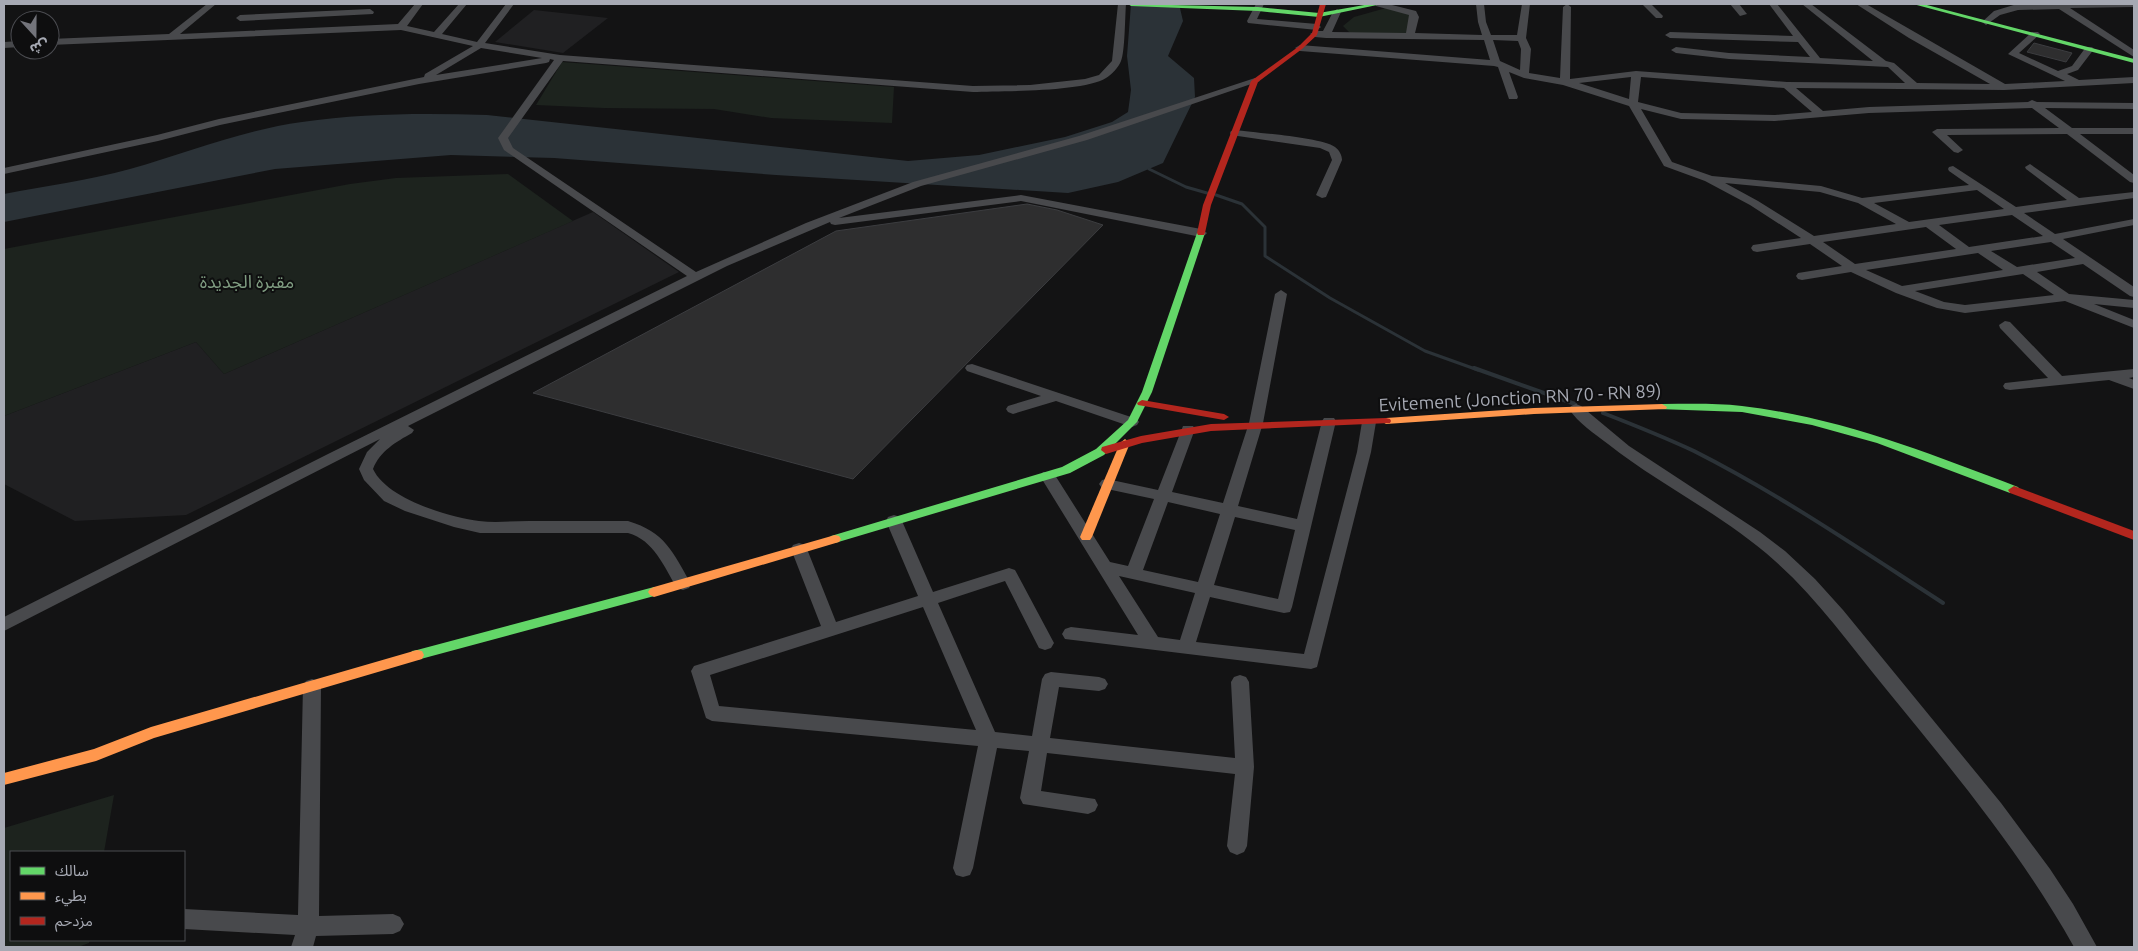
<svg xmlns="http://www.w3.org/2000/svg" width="2138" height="951" viewBox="0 0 2138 951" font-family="Ubuntu,'Noto Sans Arabic',sans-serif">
	<rect width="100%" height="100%" fill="#131314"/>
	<g fill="#202022">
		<path d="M534,10L608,18L563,53L495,42Z"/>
		<path d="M593,212L679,272L186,515L75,521L4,484V416L196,342L224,374Z"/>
	</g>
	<g fill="#1d231e">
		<path d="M1386,8L1412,14L1406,35L1350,33L1343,26L1354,17Z"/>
		<path d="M562,62L894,87L892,123L771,118L714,109L604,108L536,105Z"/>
		<path d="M508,174L573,221L224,374L196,342L4,416V249L350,184L396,178Z"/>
		<path d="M114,795L104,852H11V940H90L89,943L78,947H4V828Z"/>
	</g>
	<path fill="#2b3237" d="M1131,4H1179L1183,21L1168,56L1194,78L1195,97L1163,163L1118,182L1068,193L776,175L554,158L451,155L275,169L4,222V194C46,186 89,180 130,169C187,153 243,130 302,122C363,113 426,113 487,115L908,161L979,155L1065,137L1112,122L1128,112L1131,90L1127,56Z"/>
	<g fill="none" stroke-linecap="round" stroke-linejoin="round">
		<g stroke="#2b3237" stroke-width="3">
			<path d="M1149,169L1186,187L1207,193"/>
			<path d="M1216,195L1242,204L1265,227V256L1330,298L1425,351L1478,370"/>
		</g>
		<g stroke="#2b3237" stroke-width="4">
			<path d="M1474,368L1575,404"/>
			<path d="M1603,413C1634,425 1664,437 1694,451C1781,495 1861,550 1943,603"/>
		</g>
	</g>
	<g fill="#2e2e2f" stroke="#3c3d40">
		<path d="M2034,43L2072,53L2066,62L2027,52Z"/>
		<path d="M1027,204L1057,210L1103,225L853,479L533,393L836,231Z"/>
	</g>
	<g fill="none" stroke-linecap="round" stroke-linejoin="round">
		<g fill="#48494c" fill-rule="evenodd">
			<path d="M207,4H216L180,34L398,24L415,4H423L407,26L434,32L459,4H467L442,34L477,42L506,4H514L485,43L560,55L973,86L1030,85L1085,79L1099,75L1112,61L1118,4H1126C1125,16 1125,52 1121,61C1119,67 1111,75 1106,78C1084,92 1002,91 973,92L563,61L508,138L513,148L696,272L806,223L913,182L1079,136L1252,79L1255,78L1260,81L1087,140L921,186L839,218L1021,195L1201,229L1207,233L1205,235L1201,237L1021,201L835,225L831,224L830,222L727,266L408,426L414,430L412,433C396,442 380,451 373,469C387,499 449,517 479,521C495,523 513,521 529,521C562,521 595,521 628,521C665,532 673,552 691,584L689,588L683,590L677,588C664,567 654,540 628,533H480L454,527L405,511L384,501L364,480L359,469L367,452L380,439L4,631V617L330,453L687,276L504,150L498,138L554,60L550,59L549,62L546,63L419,84L220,125L158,141L4,174V168L157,135L219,119L424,77L425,74L473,46L401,30L50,45V39L169,34ZM481,48L542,58L436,75Z"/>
			<path d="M1256,4H1264L1257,19L1317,24L1321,27L1317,30L1248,23L1247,21Z"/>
			<path d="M1375,4H1388L1416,11L1419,17L1415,33L1482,35L1478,22L1476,4H1484L1486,22L1491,35H1517L1522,4H1530L1526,38L1531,49L1529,73L1560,78L1563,7L1567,4L1571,7L1570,79L1636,71L1787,82L1905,83L1888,67L1729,59L1676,53L1671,50L1676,47L1729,53L1810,57L1798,42L1670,38L1665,35L1670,32L1793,36L1769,4H1777L1820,58L1873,61L1802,4H1811L1886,61L1894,63L1917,83L1990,84L1909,38L1856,4H1866L2005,84L2065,81L2008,54L2032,32H2038L2040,34L2019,53L2058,71L2072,66L2086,47H2092L2094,49L2078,70L2067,74L2079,80L2134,77V83L2004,90L1796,88L1823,111L1869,107L2028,102L2032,100L2037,102L2134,103V109L2045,108L2072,128H2134V134H2080L2134,175V183L2130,182L2067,134L1947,135L1963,150L1958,153L1954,152L1932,132L1937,129L2059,128L2032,108L1869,113L1775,121L1681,119L1641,109L1672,162L1712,176L1821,186L1862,198L1969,185L1949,171L1948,169L1949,167L1953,166L2016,207L2067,200L2026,169L2025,167L2030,164L2079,198L2134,192V198L2024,213L2055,234L2134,219V225L2063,239L2134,287V297L2130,296L2083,264L2037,272L2069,294L2134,300V308L2094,304L2134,320V328L2065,301L1965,313L1937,308L1896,293L1851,272L1802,280L1798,279L1796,276L1798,273L1842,266L1810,244L1757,252L1753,251L1751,248L1753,245L1801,238L1750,205L1705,181L1664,166L1629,106L1563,85L1524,78L1509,72L1518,97L1517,99H1509L1498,67L1494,66L1300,51L1295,48L1300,45L1490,60L1484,40L1326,38L1315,37L1310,34L1315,31H1323L1333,12L1337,9L1341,12L1332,32L1406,33L1409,15L1376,6ZM1493,40L1518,41L1521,49L1520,70L1500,61ZM1631,77L1629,99L1579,83ZM1641,77L1784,88L1812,112L1775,115L1681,113L1638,102ZM1725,183L1820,192L1858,203L1896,224L1814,236L1758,201ZM1977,190L2004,209L1909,222L1874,203ZM2012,215L2043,236L1969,247L1939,225ZM1926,227L1956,249L1855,264L1823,242ZM2051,242L2075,258L2017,267L1991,251ZM1978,253L2003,270L1902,286L1866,270ZM2023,274L2054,295L1965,305L1944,302L1915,291Z"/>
			<path d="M1642,4H1651L1663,16L1662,18H1656Z"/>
			<path d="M1730,4H1739L1747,14L1740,16Z"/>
			<path d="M2017,4H2134V7L2070,8L2134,50V57L2059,9L2018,10L2000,15L1986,25L1982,22L1994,11Z"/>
			<path d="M370,9L374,12L373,14L240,21L236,18L240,15Z"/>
			<path d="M20,41V47L4,48V42Z"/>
			<path d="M1235,130C1256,133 1320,137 1335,147C1339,150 1342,155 1342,160L1326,197L1322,198L1316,195L1332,160L1329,152L1320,148L1231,135L1230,133L1231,131Z"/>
			<path d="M1281,290L1287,294L1263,423L1238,506L1297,519L1322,421L1324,418H1334L1336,421L1292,607L1290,612L1284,613L1210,597L1196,642L1304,654L1357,452L1362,422L1364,419H1374L1376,422L1371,452L1317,667L1311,669L1065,639L1062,634L1065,629L1071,627L1138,635L1040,476L1043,472H1053L1110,562L1128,566L1154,499L1107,489L1102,488L1099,484L1102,480L1107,479L1158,490L1183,426H1193L1195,429L1172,492L1223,503L1249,423L1275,294ZM1168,502L1220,514L1198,582L1143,570ZM1235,517L1295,530L1278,599L1214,585ZM1119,576L1195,593L1180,640L1158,637Z"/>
			<path d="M2005,321L2010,322L2062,376L2134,369V377L2129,378L2134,380V389L2109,380L2010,390L2005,389L2003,386L2005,383L2048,378L2000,328L1999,325Z"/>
			<path d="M972,364L1137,419L1139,422L1137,425L1132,427L1056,401L1013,414L1008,412L1006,409L1008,406L1041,396L967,371L965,368L967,365Z"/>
			<path d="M1576,404L1581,406L1629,446L1760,532L1785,551L1815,579L1843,610L2001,803L2050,869L2073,904L2097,947H2074C2022,854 1954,772 1886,689C1850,645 1817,598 1775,561C1724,515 1661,486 1608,444C1595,434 1578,423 1569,409L1571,406Z"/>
			<path d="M894,515L900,517L902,521L933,592L1009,568L1015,570L1054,643L1051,648L1045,650L1039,648L1005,581L938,603L995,732L1032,736L1042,679L1045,674L1051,672L1099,677L1105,679L1108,684L1105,689L1099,691L1059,687L1050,738L1235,758L1231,682L1234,677L1240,675L1246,677L1249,682L1254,767L1247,846L1244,852L1237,855L1230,852L1227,846L1235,774L1047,753L1041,791L1095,799L1098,805L1095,811L1088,814L1023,804L1020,798L1029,751L997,748L973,868L970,875L963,877L956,875L953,868L978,746L712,721L706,718L691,671L694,666L821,626L791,549L793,545L799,543L805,545L807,549L836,622L918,596L886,521L888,517ZM923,607L976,730L719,706L710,675Z"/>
			<path d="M312,679L318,681L321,686L319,916L393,914L400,917L404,924L400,931L393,934L316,936L313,947H291L295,935L184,929V909L298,915L303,686L306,681Z"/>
		</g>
		<g fill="#63d668" fill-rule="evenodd">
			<path d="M1128,4L1258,7L1319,13L1370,4H1382L1319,17L1258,11L1131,6Z"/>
			<path d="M1913,4H1923L2134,59V63Z"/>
			<path d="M1201,230L1205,233L1152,392L1137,422L1104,455L1070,473L835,543L831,542L829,539L831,536L1062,467L1096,449L1128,420L1142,392L1197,233Z"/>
			<path d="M1662,404C1689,404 1715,403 1742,406C1838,417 1928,453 2018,487L2020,490L2018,493H2010L1877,443L1812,425L1742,412L1658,409L1657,407Z"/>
			<path d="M654,587L658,589L660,592L658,595L417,660L412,659L410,655L412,651L417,650Z"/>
		</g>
		<g fill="#ff974d" fill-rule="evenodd">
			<path d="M1662,404L1667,407L1666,409L1534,414L1386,424L1381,421L1386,418L1534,408Z"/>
			<path d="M1125,439L1130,443L1092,537L1090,540H1082L1080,537L1120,443Z"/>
			<path d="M835,535L839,536L841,539L839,542L654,597L650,595L648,592L650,589L654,587Z"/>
			<path d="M417,650L422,651L424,655L422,659L154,738L96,761L4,785V773L94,749L151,727Z"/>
		</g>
		<g fill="#b3261e" fill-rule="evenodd">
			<path d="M1320,4H1326L1317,35L1302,49L1258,82L1211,205L1205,233L1204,235H1198L1197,233L1203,205L1251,81L1298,47L1312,33Z"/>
			<path d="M1142,400L1224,414L1229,417L1224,420L1138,405L1137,403Z"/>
			<path d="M1386,418L1390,419L1391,421L1390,423L1211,431L1142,443L1106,454L1101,450L1102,447L1141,436L1211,424Z"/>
			<path d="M2014,486L2134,531V540L2010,493L2008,490Z"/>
		</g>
	</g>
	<g text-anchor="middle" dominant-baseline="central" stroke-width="4" stroke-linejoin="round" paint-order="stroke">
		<g font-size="18" fill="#7f9c81" stroke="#0e0e0f">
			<text x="247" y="281">مقبرة الجديدة</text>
		</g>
		<g font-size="18" fill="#a6a9b3" stroke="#0e0e0f">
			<text transform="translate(1520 397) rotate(-3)">Evitement (Jonction RN 70 - RN 89)</text>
		</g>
	</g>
	<rect width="2138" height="951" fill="none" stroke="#a6a9b3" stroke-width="10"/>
	<rect x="10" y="851" width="175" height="90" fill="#0e0e0f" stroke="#4b4c51"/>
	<rect x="20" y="867" width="25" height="8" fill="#63d668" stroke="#4b4c51"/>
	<text x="55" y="876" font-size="15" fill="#a6a9b3">سالك</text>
	<rect x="20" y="892" width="25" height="8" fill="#ff974d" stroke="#4b4c51"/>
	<text x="55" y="901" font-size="15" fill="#a6a9b3">بطيء</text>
	<rect x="20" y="917" width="25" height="8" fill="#b3261e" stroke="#4b4c51"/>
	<text x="55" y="926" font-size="15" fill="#a6a9b3">مزدحم</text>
	<g transform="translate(35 35) rotate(159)"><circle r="24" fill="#0e0e0f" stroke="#4b4c51"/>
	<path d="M0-4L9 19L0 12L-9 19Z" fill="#73747b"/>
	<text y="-8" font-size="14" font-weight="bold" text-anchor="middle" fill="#a6a9b3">ش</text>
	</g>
</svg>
